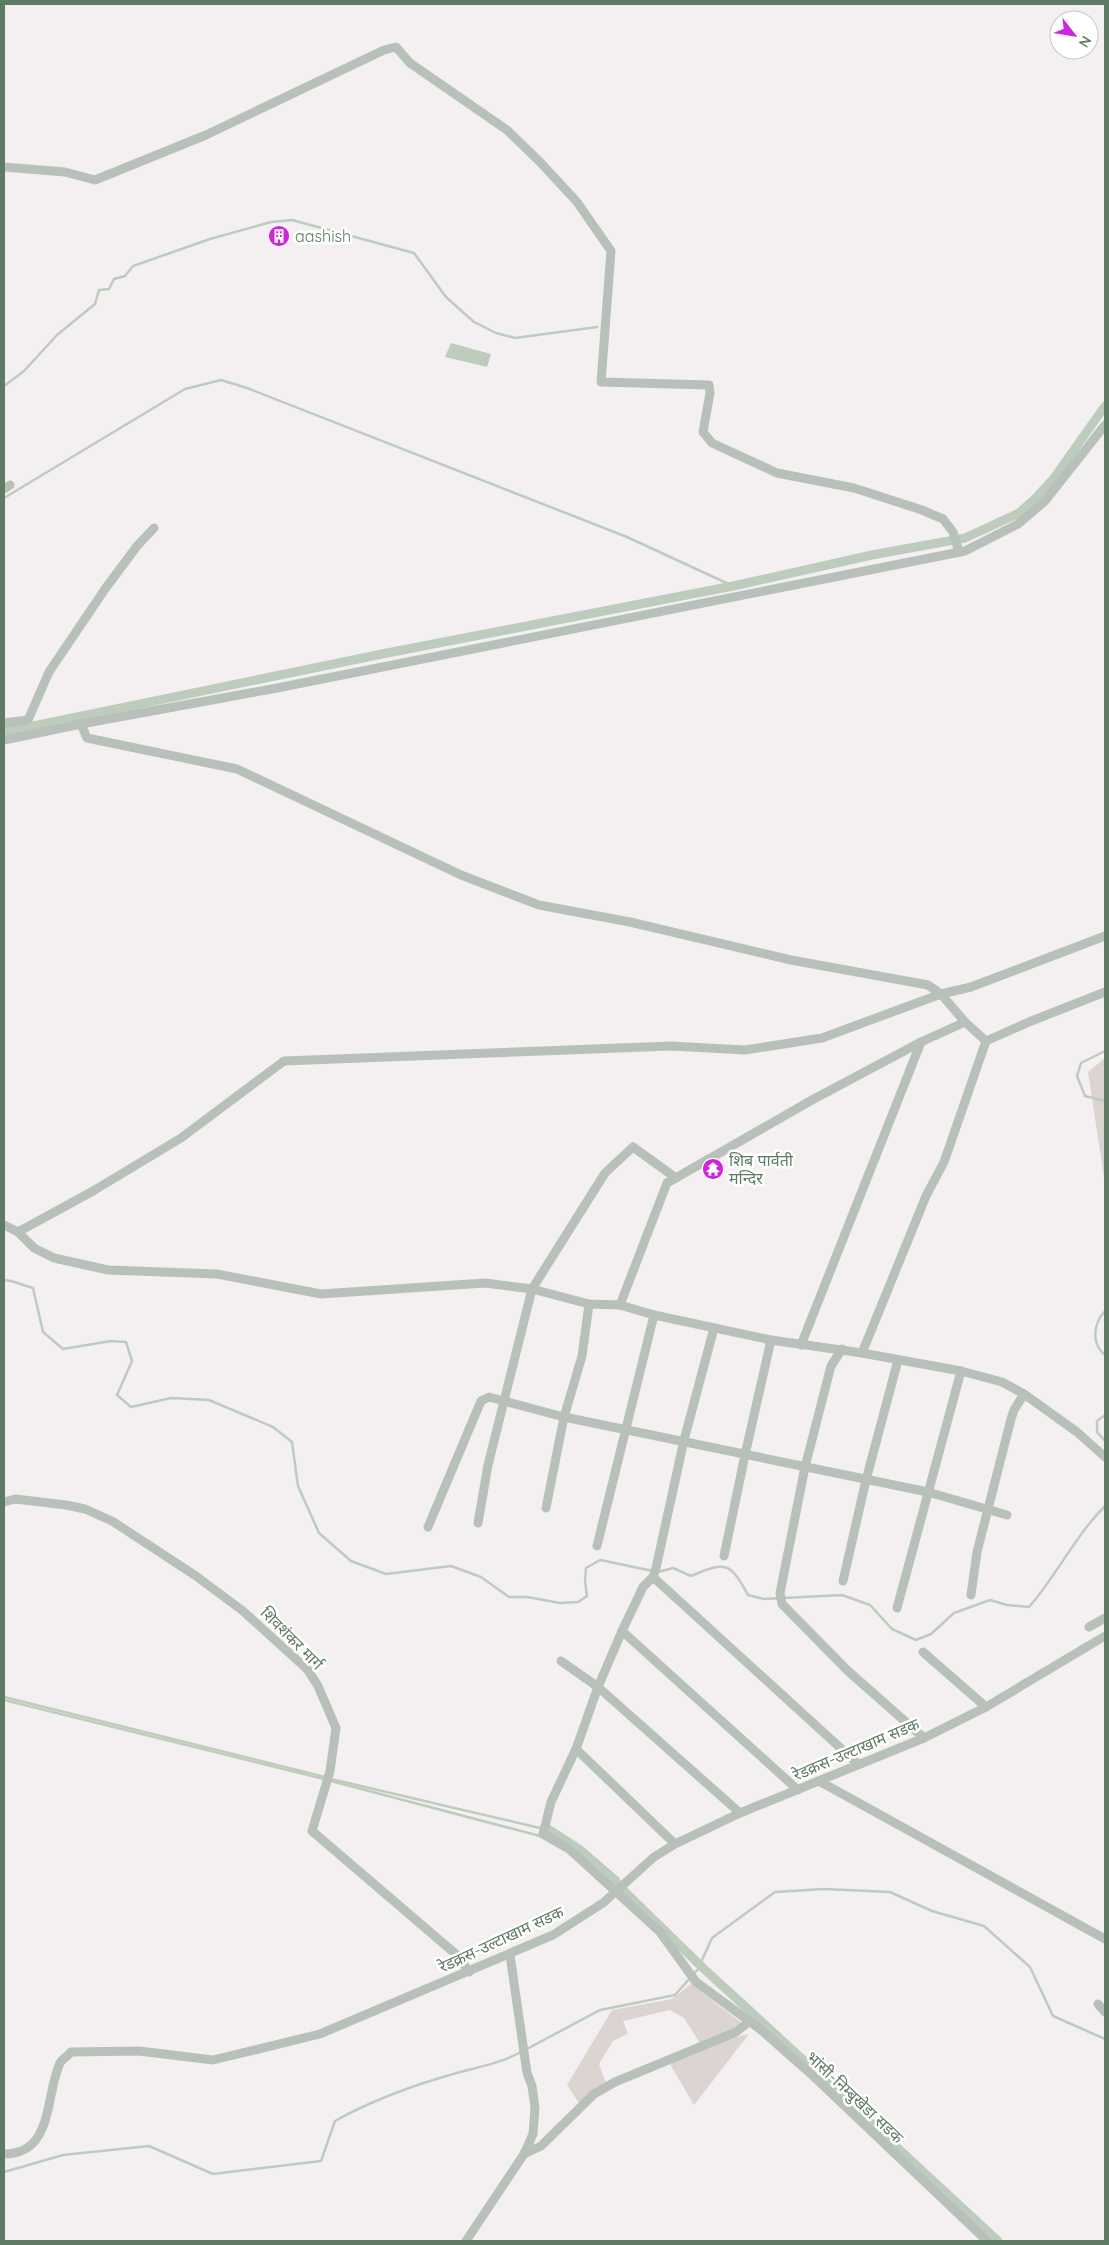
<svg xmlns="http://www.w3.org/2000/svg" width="1109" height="2245" viewBox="0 0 1109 2245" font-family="Quicksand,'Noto Sans Devanagari',sans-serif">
	<rect width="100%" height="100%" fill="#f4f0f1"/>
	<g fill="#dbd4d1">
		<path d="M1105,1058V1184L1088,1072Z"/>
		<path d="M691,1984L743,2024L701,2045L684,2018L670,2010L623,2021L628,2034L613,2041L599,2064L606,2083L579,2103L567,2085L612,2010L672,1999Z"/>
		<path d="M749,2034L694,2105L670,2064L727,2039Z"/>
	</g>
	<path fill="#bdccbc" d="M451,343L491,354L487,367L445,357Z"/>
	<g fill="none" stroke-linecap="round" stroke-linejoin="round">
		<g stroke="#bdccbc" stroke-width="2.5">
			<path d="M4,386L24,371L57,335L95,304L99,290L109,289L114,279L125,276L133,266L210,239L271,222L292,220L414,253L446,297L474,322L496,333L515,338L597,327"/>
			<path d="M4,498L185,389L221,380L247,388L627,537L733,586"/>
			<path d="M1105,1051L1081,1063L1077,1076L1085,1096L1105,1101"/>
			<path d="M4,1280L11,1281L33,1288L43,1332L63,1349L111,1341L126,1342L132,1361L117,1395L131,1407L171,1398L209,1400L273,1427L292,1442L298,1486L319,1533L351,1561L386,1574L451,1566L481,1577L509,1597H527L560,1603L578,1602L587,1596L585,1581L586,1568L600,1560L653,1571"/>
			<path d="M1105,1311C1093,1324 1091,1344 1105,1355"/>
			<path d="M1105,1415L1097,1421V1432L1105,1441"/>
			<path d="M658,1572L673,1568L691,1576C726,1561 730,1562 748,1595L764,1599L842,1595L870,1605L892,1629L916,1640L931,1634L954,1613L990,1600L1007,1605L1029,1607C1057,1575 1075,1536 1105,1506"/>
			<path d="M4,1697L325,1777"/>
			<path d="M4,1700L324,1779"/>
			<path d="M331,1779L540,1828"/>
			<path d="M331,1781L540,1836"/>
			<path d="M525,2050L600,2010L675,1995L698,1969L712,1938L775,1892L824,1889L890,1892L932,1911L984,1926L1030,1967L1053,2016L1105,2039"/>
			<path d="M4,2172L63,2155L149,2146L213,2174L321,2161L335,2121C369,2102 406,2088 443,2077C470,2068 495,2066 521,2052"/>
		</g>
		<g stroke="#bdccbc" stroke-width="9">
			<path d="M4,732L382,654L733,586L872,555L965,538L1019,513L1034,500L1054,478L1105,406"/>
			<path d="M548,1829L579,1849L616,1881"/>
			<path d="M624,1891L703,1968L812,2068"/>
			<path d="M822,2078L998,2241"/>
		</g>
		<g stroke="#b8c1b9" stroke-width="9">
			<path d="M4,167L65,172L95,180L206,135L384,50L396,47L410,63L507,130L541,163L577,202L611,251L601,382L709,385L710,393L703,432L712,443L777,473L854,488L922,510L943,519L953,532L959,552"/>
			<path d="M4,489L10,485"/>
			<path d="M4,723L28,720L49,672L105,589L137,546L154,528"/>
			<path d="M81,724L272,689L965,551L1018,524L1045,501L1105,425"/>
			<path d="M4,740L81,724L87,738L237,769L461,875L539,905L630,922L791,960L928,985L941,994L965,1022L986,1041L1029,1022L1105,992"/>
			<path d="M4,1225L18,1232L34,1248L54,1258L108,1270L217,1274L321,1294L485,1283L532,1289L589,1304L620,1305L654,1315L771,1340L862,1353L961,1371L1002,1382L1024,1394L1077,1432L1105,1457"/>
			<path d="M18,1232L93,1191L181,1138L284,1061L671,1046L745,1050L822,1038L941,994L971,987L1105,936"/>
			<path d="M620,1305L667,1183L812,1100L921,1042L965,1022"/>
			<path d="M714,1328L684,1440L656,1568L653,1577L643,1587L622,1631L598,1687L576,1749L551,1802L543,1834L569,1849L660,1932L696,1982L760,2029L810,2073L987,2241"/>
			<path d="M801,1345L921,1042"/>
			<path d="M842,1349L831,1366L805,1467L780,1593L782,1604L848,1671L924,1738"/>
			<path d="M862,1353L926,1196L944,1162L986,1041"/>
			<path d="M4,1502L15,1499L66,1505L85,1509L112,1521L196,1576L243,1611L308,1670L318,1686L336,1728L330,1771L312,1831L458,1956L469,1972"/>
			<path d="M546,1508L564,1417L582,1356L589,1304"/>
			<path d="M478,1523L488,1465L532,1289L605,1173L633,1147L676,1178"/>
			<path d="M428,1527L481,1401L489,1397L564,1417L928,1492L1007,1515"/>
			<path d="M597,1546L654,1315"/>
			<path d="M724,1556L745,1455L771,1340"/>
			<path d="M653,1577L858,1764"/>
			<path d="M843,1581L866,1480L898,1360"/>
			<path d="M971,1595L977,1552L1011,1419L1014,1410L1024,1394"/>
			<path d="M897,1608L961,1371"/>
			<path d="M1089,1627L1105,1618"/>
			<path d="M622,1631L798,1790"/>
			<path d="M923,1652L986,1707"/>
			<path d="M561,1661L598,1687L740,1813"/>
			<path d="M576,1749L675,1844"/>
			<path d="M819,1781L1105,1939"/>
			<path d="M1098,2004L1105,2012"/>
			<path d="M4,2154C54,2154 45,2095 60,2063C62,2059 68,2056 71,2052L139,2051L213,2060L320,2034L553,1935L603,1903L654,1857L675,1844L740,1813L924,1738L986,1707L1105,1636"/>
			<path d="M524,2154L541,2146L594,2094L615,2082L736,2032L750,2021"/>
			<path d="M466,2241L524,2154L533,2134L535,2108L532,2086L527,2073L510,1955"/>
		</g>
	</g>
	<defs>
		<g id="building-disc" transform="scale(1.125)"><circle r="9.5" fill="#d025df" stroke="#fff"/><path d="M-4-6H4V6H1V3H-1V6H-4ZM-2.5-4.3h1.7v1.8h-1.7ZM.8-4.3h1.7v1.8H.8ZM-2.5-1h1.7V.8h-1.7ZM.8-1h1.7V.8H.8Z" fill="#fff"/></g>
		<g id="temple-disc" transform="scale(1.125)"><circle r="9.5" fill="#d025df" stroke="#fff"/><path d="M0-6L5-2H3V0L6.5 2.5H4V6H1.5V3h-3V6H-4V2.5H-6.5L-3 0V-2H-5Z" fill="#fff"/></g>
	</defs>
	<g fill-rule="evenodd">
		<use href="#building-disc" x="279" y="236"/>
		<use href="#temple-disc" x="713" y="1169"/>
	</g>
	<g text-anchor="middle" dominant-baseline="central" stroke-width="5" stroke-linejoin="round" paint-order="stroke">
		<g font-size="16" fill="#5f7b63" stroke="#fff" text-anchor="start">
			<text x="295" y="236">aashish</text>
			<text x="729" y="1160">शिब पार्वती<tspan x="729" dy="18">मन्दिर</tspan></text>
		</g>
		<g font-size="16" fill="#5f7b63" stroke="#fff">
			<text transform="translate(292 1638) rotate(45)">शिवशंकर मार्ग</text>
			<text transform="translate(856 1749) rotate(-23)">रेडक्रस-उल्टाखाम सडक</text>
			<text transform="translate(501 1939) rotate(-25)">रेडक्रस-उल्टाखाम सडक</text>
			<text transform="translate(855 2097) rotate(43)">भांसी-निम्बुखेडा सडक</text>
		</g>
	</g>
	<rect width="1109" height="2245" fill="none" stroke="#5f7b63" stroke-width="10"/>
	<g transform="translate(1074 35) rotate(121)"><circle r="24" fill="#ffffff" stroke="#bfcac1"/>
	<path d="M0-4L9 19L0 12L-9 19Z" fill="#d025df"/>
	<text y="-8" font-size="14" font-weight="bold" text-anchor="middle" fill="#5f7b63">N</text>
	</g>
</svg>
